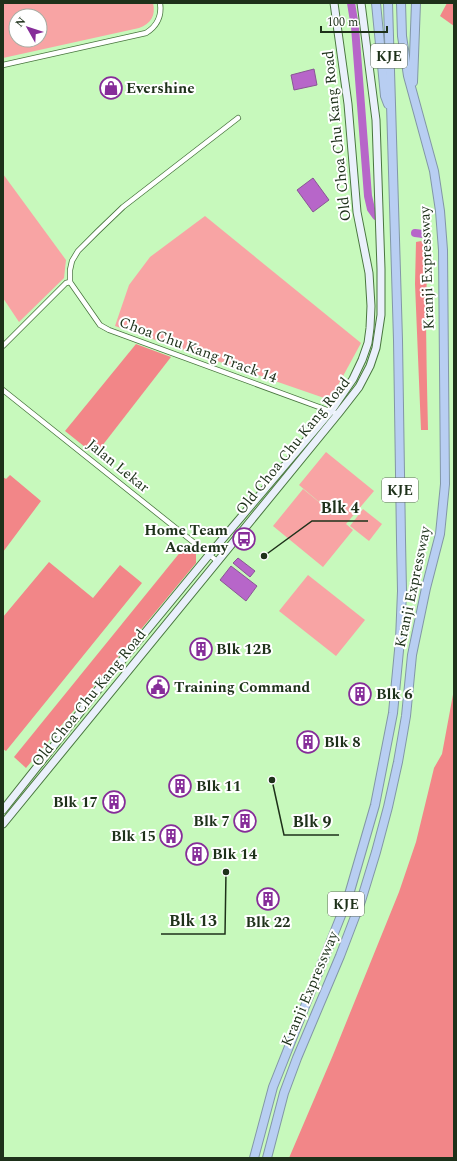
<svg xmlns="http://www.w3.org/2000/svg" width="457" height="1161" viewBox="0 0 457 1161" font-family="Spectral,serif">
	<rect width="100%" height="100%" fill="#c7f9bc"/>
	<g fill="#f8a4a4" fill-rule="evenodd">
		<path d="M3,3H153C156,15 151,24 139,28L3,58ZM16,16H40V40H16Z"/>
		<path d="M3,174L66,260L64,278L19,322L3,298Z"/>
		<path d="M205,216L361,343L330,400L115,326L129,285L150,257Z"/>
		<path d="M326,452L374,491L346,524L353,530L323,567L273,526L303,489L336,516L299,485Z"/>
		<path d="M363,509L382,524L369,541L350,526Z"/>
		<path d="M308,575L365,620L336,656L279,611Z"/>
	</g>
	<g fill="#f28688">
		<path d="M447,3H454V26L440,16Z"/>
		<path d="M421,241L427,245C429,264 426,283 426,303C426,345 427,387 428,430H421L415,284L416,242Z"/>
		<path d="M136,344L171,357L95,455L65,431Z"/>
		<path d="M10,475L41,501L3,552V477L6,479Z"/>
		<path d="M186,545L196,554V563L26,768L14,757Z"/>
		<path d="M49,562L93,598L120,565L142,583L6,751L3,749V617Z"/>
		<path d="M454,689V1158H289L333,1055L399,892L416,842L434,768L442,754Z"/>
	</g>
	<g fill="#b766c9" stroke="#895694">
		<path d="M314,69L317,85L294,90L291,75Z"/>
		<path d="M313,178L329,200L313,212L297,190Z"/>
		<path d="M238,558L255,571L250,577L233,563Z"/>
		<path d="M231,566L257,586L246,601L220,580Z"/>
	</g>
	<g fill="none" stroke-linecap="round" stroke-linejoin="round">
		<g stroke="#b766c9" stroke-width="8">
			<path d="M351,3L355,27L368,196L371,209L376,216"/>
			<path d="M415,233L423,234"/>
		</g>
		<g stroke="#49763f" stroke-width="6">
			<g id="street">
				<path d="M3,65L146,33C157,26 162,16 160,3"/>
				<path d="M238,118L123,207L98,231L78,251L72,261L70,270V282L100,325L109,330L338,414"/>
				<path d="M3,346L66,283L70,282"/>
				<path d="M3,390L217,561"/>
			</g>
		</g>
		<g stroke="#49763f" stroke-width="9">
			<g id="secondary">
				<path d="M3,810L101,686L209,555L331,411L353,379L362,360L368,343L370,328L371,306L369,273L357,212L348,104L334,3"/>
				<path d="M3,824L338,414L359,387L370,366L376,348L381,315V269L376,120L361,3"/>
			</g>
		</g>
		<g stroke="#8297a6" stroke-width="10">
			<g id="highway">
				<path d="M376,3L385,96L388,104"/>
				<path d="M413,82L416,3"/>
				<path d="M254,1158L273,1087L348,898L375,805L393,713L400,640L402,591L401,540L398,340L388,3"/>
				<path d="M267,1158L284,1093L297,1058L340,956L361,901L376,852L388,807L398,762L406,716L412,655L426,588L440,534L445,484L443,250L440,211L434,171L408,76L402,36L401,3"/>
			</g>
		</g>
		<use href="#street" stroke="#fff" stroke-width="4.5"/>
		<use href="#secondary" stroke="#eaf0fb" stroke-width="7"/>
		<use href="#highway" stroke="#b8cef2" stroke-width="8"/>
	</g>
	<defs>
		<g id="shop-ring" transform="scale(1.15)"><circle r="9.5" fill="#fff" stroke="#862d99" stroke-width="1.5"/><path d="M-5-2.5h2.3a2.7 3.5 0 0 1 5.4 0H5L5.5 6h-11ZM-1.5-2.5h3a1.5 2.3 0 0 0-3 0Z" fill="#862d99"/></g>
		<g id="bus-ring" transform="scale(1.15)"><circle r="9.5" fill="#fff" stroke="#862d99" stroke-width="1.5"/><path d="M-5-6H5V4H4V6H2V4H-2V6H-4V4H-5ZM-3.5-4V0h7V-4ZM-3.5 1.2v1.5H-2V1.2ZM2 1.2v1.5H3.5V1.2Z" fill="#862d99"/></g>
		<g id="building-ring" transform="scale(1.15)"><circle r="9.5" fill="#fff" stroke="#862d99" stroke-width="1.5"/><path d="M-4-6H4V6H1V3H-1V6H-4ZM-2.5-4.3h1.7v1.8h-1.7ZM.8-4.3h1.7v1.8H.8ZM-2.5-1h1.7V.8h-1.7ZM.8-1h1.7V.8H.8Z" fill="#862d99"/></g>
		<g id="civic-ring" transform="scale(1.15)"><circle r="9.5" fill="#fff" stroke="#862d99" stroke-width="1.5"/><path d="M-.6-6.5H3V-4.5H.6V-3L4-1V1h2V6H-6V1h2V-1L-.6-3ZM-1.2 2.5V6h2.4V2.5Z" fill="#862d99"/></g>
	</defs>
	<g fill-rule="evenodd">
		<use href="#shop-ring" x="111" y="88"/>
		<use href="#bus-ring" x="244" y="539"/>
		<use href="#building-ring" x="201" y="649"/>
		<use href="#civic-ring" x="158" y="687"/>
		<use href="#building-ring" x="360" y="694"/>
		<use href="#building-ring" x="308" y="742"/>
		<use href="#building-ring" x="180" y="786"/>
		<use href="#building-ring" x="114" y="802"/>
		<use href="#building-ring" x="245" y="821"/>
		<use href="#building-ring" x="171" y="836"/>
		<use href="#building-ring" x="197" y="854"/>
		<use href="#building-ring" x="268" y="899"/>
	</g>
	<g text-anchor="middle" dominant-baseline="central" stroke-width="4" stroke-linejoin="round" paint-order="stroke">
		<g fill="#fff" stroke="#626f5f" stroke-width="1">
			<rect x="371" y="44" width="36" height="24" rx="3"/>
			<rect x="382" y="478" width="36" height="24" rx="3"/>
			<rect x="328" y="892" width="36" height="24" rx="3"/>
		</g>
		<g font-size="14" font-weight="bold" fill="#1e311a">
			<text x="389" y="56">KJE</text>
			<text x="400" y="490">KJE</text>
			<text x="346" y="904">KJE</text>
		</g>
		<g font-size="15" font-weight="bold" fill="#1e311a" stroke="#fff" text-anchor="start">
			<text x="126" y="88">Evershine</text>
			<text x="228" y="530" text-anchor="end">Home Team<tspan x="228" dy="17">Academy</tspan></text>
			<text x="216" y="649">Blk 12B</text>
			<text x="174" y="687">Training Command</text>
			<text x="376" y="694">Blk 6</text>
			<text x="324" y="742">Blk 8</text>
			<text x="196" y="786">Blk 11</text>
			<text x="98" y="802" text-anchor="end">Blk 17</text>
			<text x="230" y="821" text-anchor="end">Blk 7</text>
			<text x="156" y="836" text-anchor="end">Blk 15</text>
			<text x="212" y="854">Blk 14</text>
			<text x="268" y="922" text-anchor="middle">Blk 22</text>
		</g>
		<g font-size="15" fill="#1e311a" stroke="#fff">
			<text transform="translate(337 136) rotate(-96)">Old Choa Chu Kang Road</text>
			<text transform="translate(427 268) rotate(-92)">Kranji Expressway</text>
			<text transform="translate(198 350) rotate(20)">Choa Chu Kang Track 14</text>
			<text transform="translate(293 446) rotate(-51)">Old Choa Chu Kang Road</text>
			<text transform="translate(118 466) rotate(39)">Jalan Lekar</text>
			<text transform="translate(413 587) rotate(-78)">Kranji Expressway</text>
			<text transform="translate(89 698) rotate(-51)">Old Choa Chu Kang Road</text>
			<text transform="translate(310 989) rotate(-67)">Kranji Expressway</text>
		</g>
	</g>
	<path fill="none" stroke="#1e311a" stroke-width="1.5" d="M264 556L312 521H368M272 780L284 835H339M226 872L225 934H161"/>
	<g fill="#1e311a" stroke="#fff" stroke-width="1.5">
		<circle cx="264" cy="556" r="4"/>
		<circle cx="272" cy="780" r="4"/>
		<circle cx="226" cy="872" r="4"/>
	</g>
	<g font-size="16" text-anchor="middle" font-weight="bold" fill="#1e311a" stroke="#fff" stroke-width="4" stroke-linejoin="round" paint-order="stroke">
		<text x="340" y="513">Blk 4</text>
		<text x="312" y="827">Blk 9</text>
		<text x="193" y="926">Blk 13</text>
	</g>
	<rect width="457" height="1161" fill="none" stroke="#1e311a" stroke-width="8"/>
	<g transform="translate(28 28) rotate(309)"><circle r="19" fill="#ffffff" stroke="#a5ada3"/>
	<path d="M0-3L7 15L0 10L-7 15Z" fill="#862d99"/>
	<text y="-6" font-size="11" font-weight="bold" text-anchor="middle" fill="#1e311a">N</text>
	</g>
	<path d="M321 26v6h66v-6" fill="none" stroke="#1e311a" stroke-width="2"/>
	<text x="327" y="26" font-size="12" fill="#1e311a" stroke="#ffffff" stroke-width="3" paint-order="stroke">100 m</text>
</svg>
